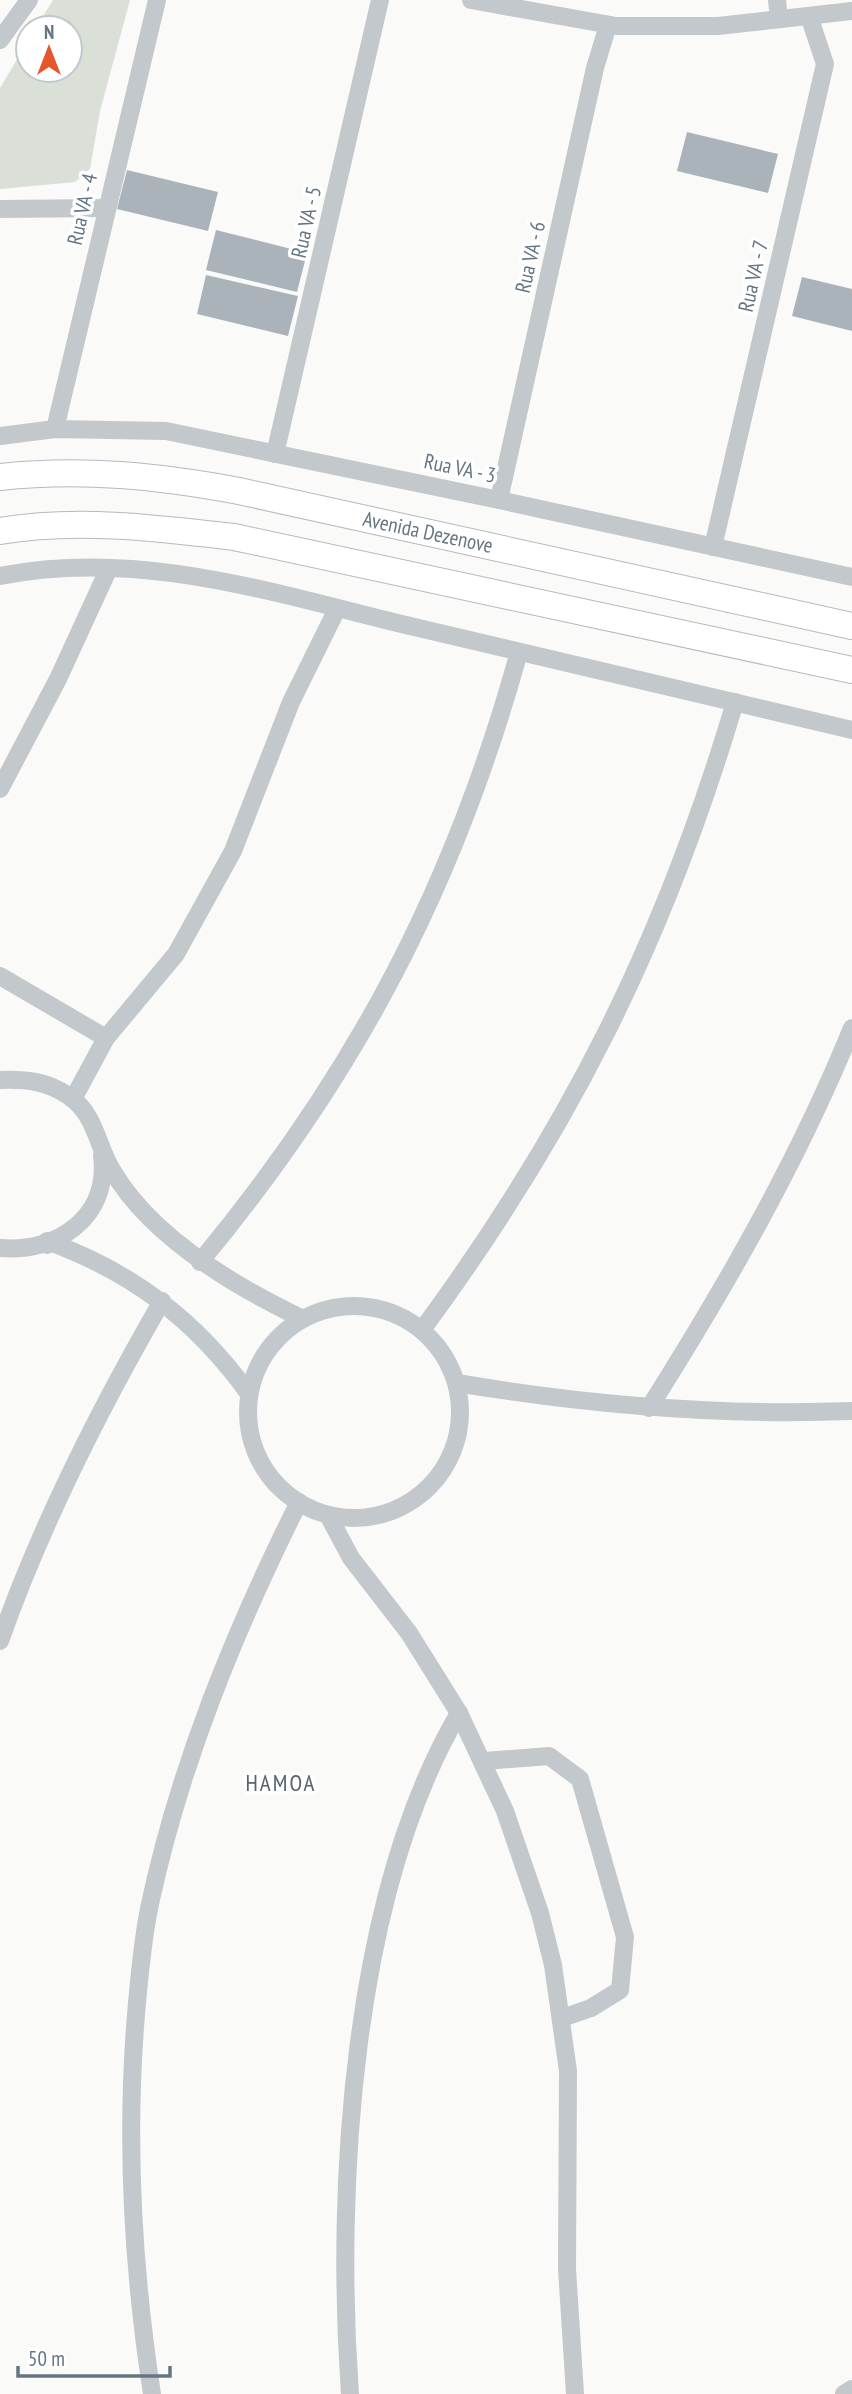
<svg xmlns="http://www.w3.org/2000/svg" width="852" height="2394" viewBox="0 0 852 2394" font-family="'PT Sans Narrow',sans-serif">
	<rect width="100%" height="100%" fill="#fafaf8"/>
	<path fill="#dadfd7" d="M53,0H130L100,111L90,169L75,182L0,189V88L28,41V70H70V28H36Z"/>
	<g fill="#aab3b9">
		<path d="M687,132L778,154L768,193L677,171Z"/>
		<path d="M127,170L218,192L208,231L117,209Z"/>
		<path d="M216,230L307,253L297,292L206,270Z"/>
		<path d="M206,275L298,296L288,336L197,314Z"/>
		<path d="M802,277L852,289V331L792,316Z"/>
	</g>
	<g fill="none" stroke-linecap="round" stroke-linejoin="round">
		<g stroke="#b3babf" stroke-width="28">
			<g id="secondary">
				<path d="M0,477C82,468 159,476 239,491L852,626"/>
				<path d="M0,531C76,518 157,528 234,537L852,670"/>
			</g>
		</g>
		<g stroke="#c3c8cc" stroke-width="18">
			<path d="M471,0L616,26H718L852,11"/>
			<path d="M777,0L779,19"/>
			<path d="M0,40L29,0"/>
			<path d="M0,209L106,208"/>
			<path d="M55,429L157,0"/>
			<path d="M0,436L55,429L166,431L499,500L852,577"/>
			<path d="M275,454L380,0"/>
			<path d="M499,500L595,68L608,25"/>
			<path d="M713,547L825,64L809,16"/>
			<path d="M0,576C143,547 285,597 423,629C566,663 709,696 852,730"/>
			<path d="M0,789L58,679L109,568"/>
			<path d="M0,976L106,1038"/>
			<path d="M0,1080C26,1079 48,1081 70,1097C96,1115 97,1146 112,1170C151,1237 234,1286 303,1319"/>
			<path d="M73,1099L106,1038L176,954L233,851L291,702L337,609"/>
			<path d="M47,1245V1241C132,1272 196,1320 249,1394"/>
			<path d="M0,1248C57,1253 110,1217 102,1155"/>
			<path d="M200,1262C356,1074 454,887 519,652"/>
			<circle cx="354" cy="1412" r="106"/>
			<path d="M422,1330C570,1129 664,941 735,702"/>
			<path d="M457,1383C588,1405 719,1416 852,1411"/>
			<path d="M649,1408C726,1286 798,1161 852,1028"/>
			<path d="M328,1515L351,1558L409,1633L459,1713L505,1811L540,1913L553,1965L568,2071L567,2269L575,2394"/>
			<path d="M0,1641C42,1522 99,1410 162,1301"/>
			<path d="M484,1761L549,1756L580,1779L625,1937L620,1990L591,2008L562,2018"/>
			<path d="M152,2394C132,2264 125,2134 137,2003C140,1970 143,1936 150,1904C180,1764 235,1630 299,1502"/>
			<path d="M350,2394C335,2187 352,1895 459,1713"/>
			<path d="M844,2394L852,2389"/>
		</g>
		<use href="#secondary" stroke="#fff" stroke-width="26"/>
	</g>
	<g text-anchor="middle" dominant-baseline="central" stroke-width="7" stroke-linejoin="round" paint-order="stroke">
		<g font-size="21" fill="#657683" stroke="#fff">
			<text transform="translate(82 209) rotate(-77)">Rua VA - 4</text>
			<text transform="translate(306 222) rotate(-77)">Rua VA - 5</text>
			<text transform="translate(530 257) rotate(-77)">Rua VA - 6</text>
			<text transform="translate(753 276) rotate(-77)">Rua VA - 7</text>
			<text transform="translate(460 468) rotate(12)">Rua VA - 3</text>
			<text transform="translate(428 532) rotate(12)">Avenida Dezenove</text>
		</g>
		<g font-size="23" letter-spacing="2" fill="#57646e" stroke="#fff">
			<text x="281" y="1782">HAMOA</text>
		</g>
	</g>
	<g transform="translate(49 49)"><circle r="33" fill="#ffffff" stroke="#c1c8cd" stroke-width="2"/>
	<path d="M0-5L12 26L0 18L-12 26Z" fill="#e4572e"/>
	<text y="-10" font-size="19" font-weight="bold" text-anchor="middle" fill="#657683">N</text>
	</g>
	<path d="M18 2366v10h152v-10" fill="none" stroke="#657683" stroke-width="3.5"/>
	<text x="28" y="2366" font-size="21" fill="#657683" stroke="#ffffff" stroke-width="5" paint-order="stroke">50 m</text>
</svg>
